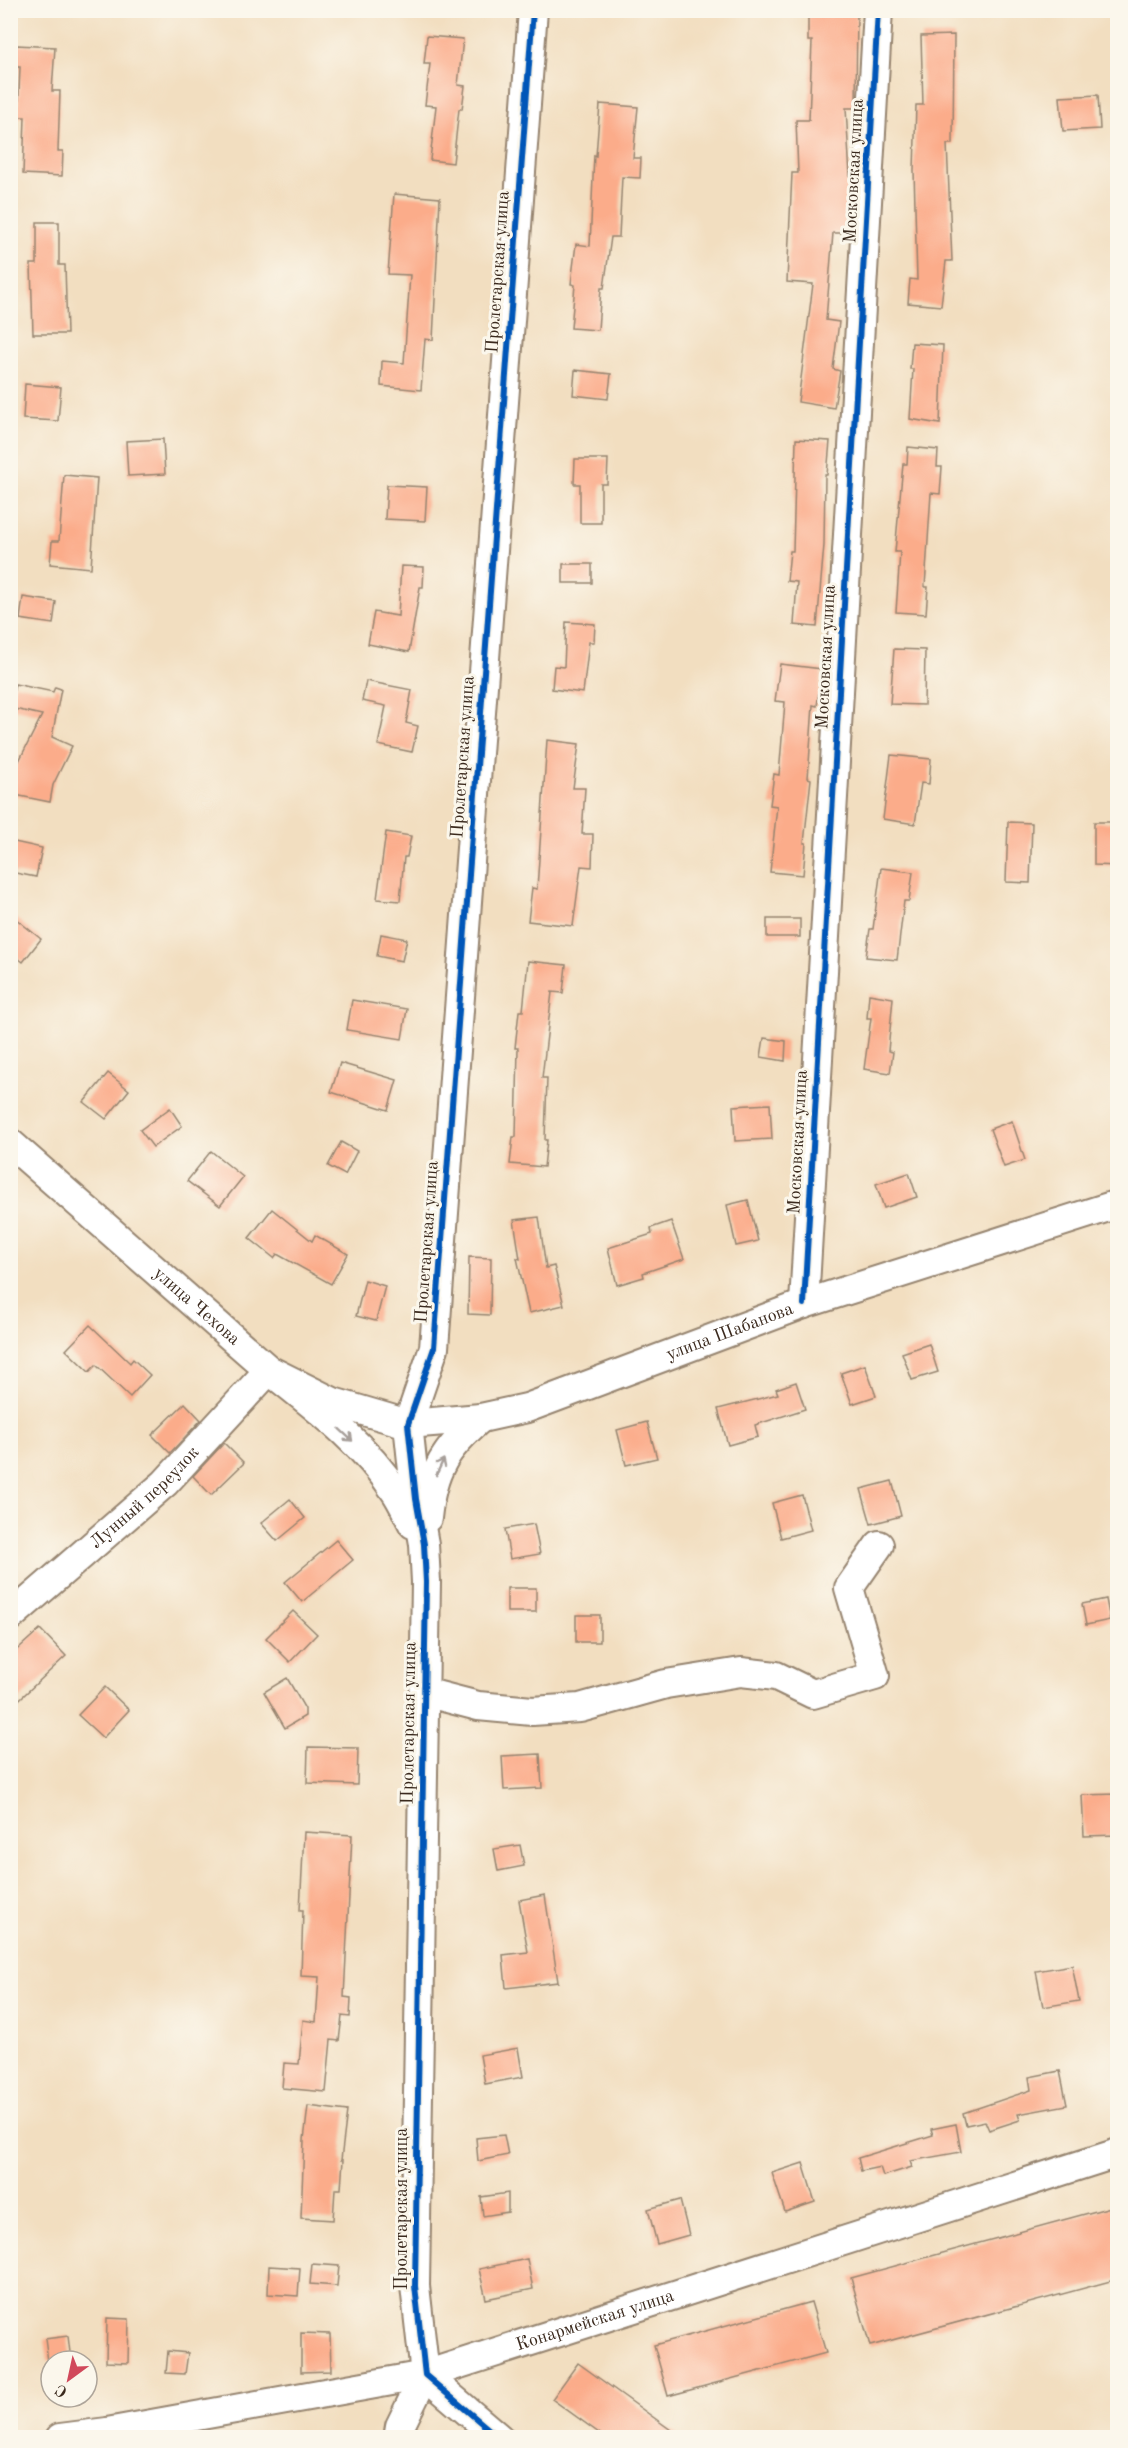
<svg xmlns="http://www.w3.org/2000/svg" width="1128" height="2448" viewBox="0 0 1128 2448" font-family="'Old Standard TT',serif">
	<rect width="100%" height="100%" fill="#fbf7ec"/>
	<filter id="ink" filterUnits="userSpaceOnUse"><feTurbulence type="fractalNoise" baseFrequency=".0167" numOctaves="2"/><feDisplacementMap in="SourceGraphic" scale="12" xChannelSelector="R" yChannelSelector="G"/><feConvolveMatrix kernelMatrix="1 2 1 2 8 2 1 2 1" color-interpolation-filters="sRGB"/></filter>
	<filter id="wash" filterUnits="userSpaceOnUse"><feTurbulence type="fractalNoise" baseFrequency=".008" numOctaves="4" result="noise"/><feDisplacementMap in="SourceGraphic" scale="24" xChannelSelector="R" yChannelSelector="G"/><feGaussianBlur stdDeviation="1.35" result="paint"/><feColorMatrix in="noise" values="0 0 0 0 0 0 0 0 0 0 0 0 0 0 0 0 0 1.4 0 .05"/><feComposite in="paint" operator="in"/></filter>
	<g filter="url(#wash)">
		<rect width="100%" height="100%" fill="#f2dec0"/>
		<g id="blocks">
			<g fill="#fbac8a">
				<path d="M808,10H857L856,108H846L850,176L852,177L849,233H833L826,320L839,322L833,369L840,371L834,408L798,402L813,284L787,282L792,173H798L796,120H809L812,41H808Z"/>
				<path d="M954,35L953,144H947L952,261H946L941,306L908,303L910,279L917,280L914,170L916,105H923L921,36Z"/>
				<path d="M427,36L463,39L458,85L465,86L462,109H459L453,163L430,160L436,106L425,105L430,64H424Z"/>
				<path d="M16,45L55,47L52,91H60L58,151H63L62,176L23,174L25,117H18L20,67H14Z"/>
				<path d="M1098,95L1100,129L1063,131L1060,97Z"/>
				<path d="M600,104L638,107L633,158H641L640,178L622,177L619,237H611L604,288H601L598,330L571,328L575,285L571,284L576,244L590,246L594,155L596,156Z"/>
				<path d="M394,194L440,198L433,340L425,339L421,390L381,386L382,361L404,363L410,275L388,274Z"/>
				<path d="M37,222H59V265H65L67,334H33L31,264H37Z"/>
				<path d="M912,343L943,345L940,424L910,419L913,369H910Z"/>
				<path d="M575,370L611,374L608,399L573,395Z"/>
				<path d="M25,384L61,387L58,421L23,419Z"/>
				<path d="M163,439L165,474L128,476L126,441Z"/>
				<path d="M796,439L830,441L827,475H825L824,545L817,627L794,625L797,582L787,581L790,551H793Z"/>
				<path d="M908,447L938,450L937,467H942L940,494L931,493L925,587H928L926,614L896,612L900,552H895L903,464H907Z"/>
				<path d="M575,459H608L607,484H601V523H580V484H574Z"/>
				<path d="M64,475L97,478L91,568L50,564L52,541H59Z"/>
				<path d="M387,485L427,487L425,521L385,519Z"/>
				<rect x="563" y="564" width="29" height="19"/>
				<path d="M401,566L424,567L423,587H420L409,652L368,644L374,612L398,616Z"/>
				<path d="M23,597L56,602L53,624L20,619Z"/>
				<path d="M566,622L595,624L594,642H589L583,693L552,689L554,666L564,667Z"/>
				<path d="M894,649L925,650L924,705L890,704Z"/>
				<path d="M780,664L822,669L817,706L813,705L808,778L811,779L804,843H806L803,875L770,872L777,806L770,805L774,774L779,775L785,702L775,701Z"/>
				<path d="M366,681L412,690L406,723L418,726L412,752L378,745L386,706L362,701Z"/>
				<path d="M15,684L53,692L55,687L61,689L52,737L72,746L53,785L50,802L10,794V779L42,715L10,708Z"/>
				<path d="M547,740L579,744L573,788H585L582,834H593L592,867L581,866L573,926L528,921L532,888L537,889Z"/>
				<path d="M891,755L931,759L929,784L921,783L915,824L883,819Z"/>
				<path d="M1008,822L1032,823L1030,883L1006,882Z"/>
				<path d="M1094,822H1118V866L1094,865Z"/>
				<path d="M386,832L411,836L407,857H404L400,901L377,899Z"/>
				<path d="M10,841L42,848L36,877L10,872Z"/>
				<path d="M881,868L913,872L909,901H904L897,960L866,957L870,929H873Z"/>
				<path d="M10,914L41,939L23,962L10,952Z"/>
				<rect x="767" y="919" width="33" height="18"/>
				<path d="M381,934L407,939L402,961L377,956Z"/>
				<path d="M528,961L566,965L563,993L552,992L542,1078H547L545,1140H547L544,1167L510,1164L513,1137H516L518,1048H515L519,1011H523Z"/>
				<path d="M869,994L893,998L888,1051L893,1052L890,1073L864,1069L871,1018H867Z"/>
				<path d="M352,1000L407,1009L402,1039L347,1030Z"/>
				<path d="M764,1038L786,1041L785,1061L761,1057Z"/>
				<path d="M340,1063L397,1080L388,1110L331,1092Z"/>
				<path d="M108,1073L129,1090L106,1119L84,1102Z"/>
				<path d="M770,1104L772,1139L735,1141L733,1106Z"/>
				<path d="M170,1108L182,1126L153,1147L140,1130Z"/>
				<path d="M1012,1121L1025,1160L1004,1167L990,1129Z"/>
				<path d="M341,1142L357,1151L345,1175L328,1166Z"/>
				<path d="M211,1151L243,1177L220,1206L187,1181Z"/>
				<path d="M909,1173L917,1197L884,1208L876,1184Z"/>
				<path d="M748,1200L758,1241L736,1246L727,1205Z"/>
				<path d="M272,1209L312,1241L315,1235L348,1254L331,1284L277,1254L274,1258L249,1238Z"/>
				<path d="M539,1217L546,1268L554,1266L564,1305L529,1313L517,1258L520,1259L514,1220Z"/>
				<path d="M671,1221L684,1259L643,1273L644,1277L617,1285L608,1248L652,1234L651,1228Z"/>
				<path d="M469,1257L491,1258L490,1315L468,1314Z"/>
				<path d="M365,1280L385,1286L376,1321L356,1316Z"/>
				<path d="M90,1325L130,1363L133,1359L150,1375L130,1397L96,1365L89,1372L66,1350Z"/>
				<path d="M929,1344L938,1372L912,1380L902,1353Z"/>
				<path d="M865,1365L876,1396L852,1404L841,1373Z"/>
				<path d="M796,1382L805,1409L755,1425L758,1437L728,1445L718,1409L778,1394L776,1389Z"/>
				<path d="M185,1403L201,1420L170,1453L152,1435Z"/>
				<path d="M647,1422L657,1458L626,1465L617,1430Z"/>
				<path d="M224,1443L244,1463L211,1495L193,1476Z"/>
				<path d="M892,1481L901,1516L871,1524L861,1489Z"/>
				<path d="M802,1495L811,1530L781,1538L772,1503Z"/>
				<path d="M290,1499L305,1518L277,1541L261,1523Z"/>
				<path d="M534,1524L540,1554L510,1559L505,1529Z"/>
				<path d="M336,1540L353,1560L302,1602L285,1582Z"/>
				<rect x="507" y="1588" width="29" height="24"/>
				<path d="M1106,1599L1110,1620L1086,1625L1082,1604Z"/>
				<path d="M293,1611L317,1634L290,1662L266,1638Z"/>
				<rect x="576" y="1615" width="24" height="27"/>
				<path d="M40,1629L66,1656L10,1708V1656Z"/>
				<path d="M287,1678L305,1709V1716L285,1728L264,1692Z"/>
				<path d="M105,1687L129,1710L103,1738L78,1715Z"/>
				<path d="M308,1747L358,1748L357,1785L307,1783Z"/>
				<path d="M540,1754L542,1788L504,1790L502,1756Z"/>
				<path d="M1118,1794V1835L1084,1836L1082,1795Z"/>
				<path d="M304,1832L352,1835L344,1997L351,1998L350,2017L342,2016L339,2041L331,2040L326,2092L282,2088L284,2063L299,2064L303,2020L316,2022L319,1977L301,1976L303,1910H300Z"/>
				<path d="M520,1845L524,1866L498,1871L494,1849Z"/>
				<path d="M545,1895L558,1982L506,1988L503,1955L528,1952L519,1900Z"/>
				<path d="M1072,1965L1079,2001L1043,2007L1036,1971Z"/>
				<path d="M518,2048L523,2077L485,2084L480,2055Z"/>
				<path d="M1060,2071L1067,2105L1018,2114L1020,2120L989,2130L985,2121L966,2125L963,2113L1031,2090L1029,2077Z"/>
				<path d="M308,2106L347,2111L341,2160H343L341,2189H335L333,2220L301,2218L304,2140Z"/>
				<path d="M956,2124L961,2152L910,2161L912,2167L883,2176L880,2167L861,2171L858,2158L933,2135L931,2129Z"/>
				<path d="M504,2135L508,2155L478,2161L476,2138Z"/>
				<path d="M803,2163L815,2202L785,2212L772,2173Z"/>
				<path d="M508,2193V2212L483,2216L481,2197Z"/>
				<path d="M680,2200L689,2235L657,2244L648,2209Z"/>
				<path d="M1118,2205V2279L870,2346L851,2278Z"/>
				<path d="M527,2259L533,2289L486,2299L479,2269Z"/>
				<path d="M312,2264L339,2266L337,2286L310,2284Z"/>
				<path d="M269,2266L300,2268L298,2296L268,2294Z"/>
				<path d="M811,2302L826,2353L668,2396L654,2345Z"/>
				<path d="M107,2318L129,2319L128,2363L106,2362Z"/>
				<path d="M301,2333L330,2334L331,2371L301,2372Z"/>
				<path d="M68,2336L71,2361H48L45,2339Z"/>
				<path d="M168,2351L188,2353L185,2374L166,2373Z"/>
				<path d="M578,2363L621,2394L682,2438H606L552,2399Z"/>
			</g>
		</g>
	</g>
	<g filter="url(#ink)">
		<use href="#blocks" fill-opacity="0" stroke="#96846f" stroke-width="1.5"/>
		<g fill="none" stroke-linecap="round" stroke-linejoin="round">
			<g stroke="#96846f" stroke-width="32">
				<g id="minor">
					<path id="s1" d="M10,1143L269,1370L333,1402L408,1424L481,1418L527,1408L804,1304L1118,1204"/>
					<path d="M804,1304L878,10"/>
					<path d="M427,1518C432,1470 445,1449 481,1418"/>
					<path id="s2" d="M10,1617L165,1483L269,1370C314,1406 363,1442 395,1491C402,1501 407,1513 413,1524"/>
					<path d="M424,1692L478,1706L532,1711L580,1708L666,1684L741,1672L776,1676L813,1694L875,1676L849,1588L879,1545"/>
					<path id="s3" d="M60,2438L107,2432L425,2375L1118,2153"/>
					<path d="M398,2438L400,2426L425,2375"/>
					<path d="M499,2438L425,2375L415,2286L426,1582L424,1544L416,1499L408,1424L434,1348L533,10"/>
				</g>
			</g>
			<use href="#minor" stroke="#fff" stroke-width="28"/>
			<g stroke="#fbf7ec" stroke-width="10">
				<g id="cycleway">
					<path d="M804,1304L878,10"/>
					<path d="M499,2438L425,2375L415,2286L426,1582L424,1544L416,1499L408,1424L434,1348L533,10"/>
				</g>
			</g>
			<use href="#cycleway" stroke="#0057b8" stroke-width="6"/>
		</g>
		<defs><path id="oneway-shaft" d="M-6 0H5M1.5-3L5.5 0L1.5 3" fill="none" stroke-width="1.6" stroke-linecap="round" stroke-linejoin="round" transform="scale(1.5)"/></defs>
		<g stroke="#a79f9a">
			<use href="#oneway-shaft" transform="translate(346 1435) rotate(43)"/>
			<use href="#oneway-shaft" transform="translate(440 1467) rotate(-65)"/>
		</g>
	</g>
	<g text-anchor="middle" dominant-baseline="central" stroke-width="6" stroke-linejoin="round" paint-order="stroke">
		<g font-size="18" fill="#3b2a1e" stroke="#fbf7ec">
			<text transform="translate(854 171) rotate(-87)">Московская улица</text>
			<text transform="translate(498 272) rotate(-86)">Пролетарская улица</text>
			<text transform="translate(826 657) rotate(-87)">Московская улица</text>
			<text transform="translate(463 757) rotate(-86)">Пролетарская улица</text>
			<text transform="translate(798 1142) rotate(-87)">Московская улица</text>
			<text transform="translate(427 1242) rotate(-86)">Пролетарская улица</text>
			<text stroke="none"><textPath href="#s1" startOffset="248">улица Чехова</textPath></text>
			<text stroke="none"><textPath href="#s1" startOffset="831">улица Шабанова</textPath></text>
			<text stroke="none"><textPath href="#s2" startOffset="180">Лунный переулок</textPath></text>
			<text transform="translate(409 1723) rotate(-89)">Пролетарская улица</text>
			<text transform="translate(402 2209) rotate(-90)">Пролетарская улица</text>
			<text stroke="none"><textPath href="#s3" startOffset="549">Конармейская улица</textPath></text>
		</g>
	</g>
	<rect width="1128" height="2448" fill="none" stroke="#fbf7ec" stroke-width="36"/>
	<g transform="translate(69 2379) rotate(213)"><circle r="28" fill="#fbf7ec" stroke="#aea59a" stroke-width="1.5"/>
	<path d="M0-4.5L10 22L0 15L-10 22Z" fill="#d1495b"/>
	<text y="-9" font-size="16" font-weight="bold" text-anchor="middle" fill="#3b2a1e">С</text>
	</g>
</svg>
